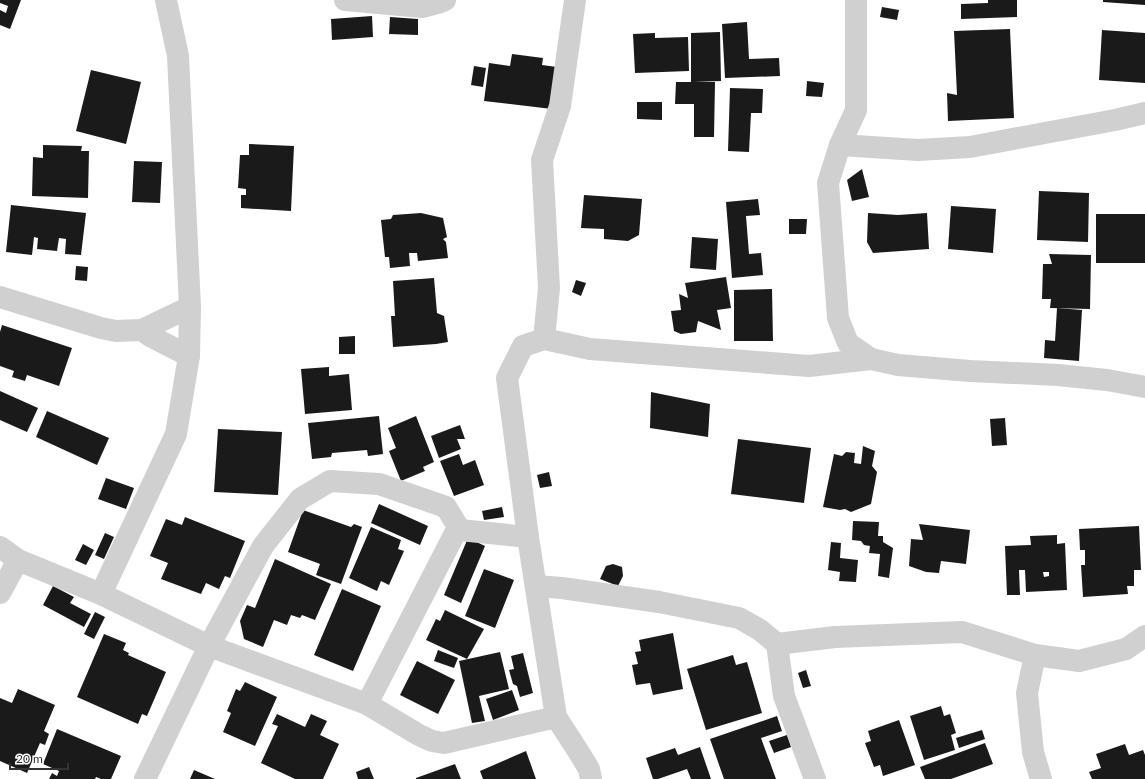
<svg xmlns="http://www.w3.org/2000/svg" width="1145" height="779" viewBox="0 0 1145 779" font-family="Lato,sans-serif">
	<rect width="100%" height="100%" fill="#fff"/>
	<g fill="#1a1a1a" fill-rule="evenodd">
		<path d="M0,0H21L10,29L0,25V10L6,13L8,6L0,3Z"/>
		<path d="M988,0H1017V17L961,19V4L988,3Z"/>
		<path d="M1103,0H1145V5L1103,2Z"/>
		<path d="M882,7L899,10L897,20L880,17Z"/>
		<path d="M372,16L373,37L332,40L331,19Z"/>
		<path d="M390,17L418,19V35L389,34Z"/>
		<path d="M747,22L749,59L779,58L780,76L725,78L722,24Z"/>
		<path d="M1010,29L1014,118L948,121L947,93L957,95L954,31Z"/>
		<path d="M1102,30L1145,33V83L1099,80Z"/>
		<path d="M720,32L721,81L694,82H715L714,137H694V104H675L676,82H691V33Z"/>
		<path d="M655,33V38L688,37L689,71L635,73L633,34Z"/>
		<path d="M512,54L543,58L542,65L557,67L552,109L484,101L489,63L510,66Z"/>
		<path d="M474,66L486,68L483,87L471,85Z"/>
		<path d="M91,70L141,82L126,144L76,131Z"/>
		<path d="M807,81L824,83L822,97L806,96Z"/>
		<path d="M730,88L763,89L762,113H751L749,152L728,151Z"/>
		<path d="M637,102H662V120L637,119Z"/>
		<path d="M249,144L294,146L291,211L241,208V195H246V189L238,188L240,155H249Z"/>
		<path d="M43,145L82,146L81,151H89L88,198L32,196L33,157L43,158Z"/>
		<path d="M134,161L162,162L160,203L132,202Z"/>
		<path d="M862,169L869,197L852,201L847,180Z"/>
		<path d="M1039,191L1089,193L1088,242L1037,240Z"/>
		<path d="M584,195L642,199L639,235L628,241L604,239V229L581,228Z"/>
		<path d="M758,199L760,215L746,216L749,254L761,253L763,275L732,278L726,202Z"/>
		<path d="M11,205L86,213L81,255L65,254L66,239L59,238L57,251L37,249L38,238L34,237L32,255L6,252Z"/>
		<path d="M951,206L996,209L993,253L948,249Z"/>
		<path d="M421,213L443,218L447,237L443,239L446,242L448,258L418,261L417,253H409L410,266L390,268L389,257H385L381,220L391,219L393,215Z"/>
		<path d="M868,213L898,215L927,213L929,249L873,253L867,242Z"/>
		<rect x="1096" y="214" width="49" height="49"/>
		<path d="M789,219H807L806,234H789Z"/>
		<path d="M692,237L718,239L716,270L690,268Z"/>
		<path d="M1049,254L1091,255L1090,309L1050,308L1051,299H1042L1043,264H1052Z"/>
		<path d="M76,266L88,267L87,281L75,280Z"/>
		<path d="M726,277L731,308L717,310L721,330L698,321L696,332L681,334L674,331L671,311L681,310L679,294L688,298L685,283Z"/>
		<path d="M434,278L437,313L444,316L448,342L436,344L393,347L391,316H395L393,281Z"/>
		<path d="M576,280L586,283L581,296L572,292Z"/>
		<path d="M772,289L773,341H734V290Z"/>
		<path d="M1057,308L1082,310L1079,361L1044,358L1045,340L1055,341Z"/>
		<path d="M2,325L72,348L59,386L27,375L25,381L12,377L14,371L0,366V332Z"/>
		<path d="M355,336V354H339V337Z"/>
		<path d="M329,367V376L349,374L352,410L305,414L301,369Z"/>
		<path d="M0,391L38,408L27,432L0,420Z"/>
		<path d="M651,392L710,404L708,437L650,428Z"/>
		<path d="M47,411L109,438L97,465L36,437Z"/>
		<path d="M379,416L383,454L368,456L367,450L332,453L331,457L312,459L308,423Z"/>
		<path d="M416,416L434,462L423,467L425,471L401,481L389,451L396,448L388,428Z"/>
		<path d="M1005,418L1007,445L992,446L990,419Z"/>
		<path d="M460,425L465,439H457L461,449L439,458L431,436Z"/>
		<path d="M218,429L282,432L278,495L214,492Z"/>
		<path d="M738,439L811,448L804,503L731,494Z"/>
		<path d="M863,446L875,451L872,466L877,472L871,504L851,512L845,509L840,510L823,507L834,454L842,456L846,452L855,453L854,463L861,464Z"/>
		<path d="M459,454L463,465L475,460L484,485L454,496L440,461Z"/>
		<path d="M549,472L552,486L540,488L537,475Z"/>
		<path d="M106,478L134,488L126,509L98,499Z"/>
		<path d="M379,504L428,526L420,545L371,523Z"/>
		<path d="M502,507L504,517L484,520L482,511Z"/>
		<path d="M303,510L351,527L354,524L362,527L341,584L316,575L320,564L288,552Z"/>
		<path d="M185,517L245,541L230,578L225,576L219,589L206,583L201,594L161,579L168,563L150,556L166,519L182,525Z"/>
		<path d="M853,521L879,522L878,536H883V542L893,548L889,578L878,576L880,554L869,553L870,546L864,545L861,541L852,540Z"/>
		<path d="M919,524L970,530L966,564L941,561L939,573L926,572L909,566L911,539L923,540Z"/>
		<path d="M1139,526L1141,570H1134V586H1127L1128,594L1083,597L1081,565H1085V550H1080L1079,529Z"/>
		<path d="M371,527L401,540L398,549L404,551L389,585L381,581L377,591L349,578Z"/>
		<path d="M105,533L114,537L104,559L95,555Z"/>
		<path d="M1057,535V544L1065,543L1067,590L1026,592L1025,570H1019L1020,595H1007L1005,546L1031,545L1030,536ZM1043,572H1049V576L1044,577Z"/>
		<path d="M468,538L485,546L461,603L444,595Z"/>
		<path d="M831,542L841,543L840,558L858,560L856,582L839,581L840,572L828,570Z"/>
		<path d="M83,544L94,550L86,565L75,560Z"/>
		<path d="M275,559L331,584L315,620L302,615L300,618L291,615L287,625L274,620L263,647L244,639L240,621L247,605L255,608Z"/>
		<path d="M613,564L622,567L623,576L618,586L600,579L606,566Z"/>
		<path d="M484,569L514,580L495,628L465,616Z"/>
		<path d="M53,586L74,597L70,603L91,614L84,627L43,605Z"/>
		<path d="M342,589L381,606L353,671L314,655Z"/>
		<path d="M445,610L484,629L467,659L426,640L436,619L440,621Z"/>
		<path d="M95,612L105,617L94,639L84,634Z"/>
		<path d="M673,633L683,689L653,695L650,683L636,685L632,665L638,664L635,652L641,651L639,640Z"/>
		<path d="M104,634L126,643L123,650L129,653L128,655L166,672L147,716L142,714L138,724L77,697Z"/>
		<path d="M438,650L458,658L454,668L434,661Z"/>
		<path d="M500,652L509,689L479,696L485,721L472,723L459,661Z"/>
		<path d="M523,653L533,693L520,697L517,686L513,684L509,670L514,669L511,656Z"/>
		<path d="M733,655L736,665L747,662L762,713L706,730L687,669Z"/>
		<path d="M417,661L455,680L438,714L400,695Z"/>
		<path d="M806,670L811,686L803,688L798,673Z"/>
		<path d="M245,682L277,697L255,746L223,732L231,713L227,711L236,689L240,691Z"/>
		<path d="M18,689L55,705L44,731L49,734L45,745L40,743L27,773L0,761V698L12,703Z"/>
		<path d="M512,690L519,710L493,720L486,699Z"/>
		<path d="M941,706L944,716L950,714L956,733L951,735L955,750L924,760L910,716Z"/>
		<path d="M277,714L305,727L311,714L327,721L320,735L339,744L323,779H295L261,763L278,726L272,724Z"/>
		<path d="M777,716L782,731L761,738L776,779H724L710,739Z"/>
		<path d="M899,720L915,765L883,776L880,765L874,767L865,743L871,741L868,731Z"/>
		<path d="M57,729L121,756L111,779H101L96,777L95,779H49L52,773L57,776L59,771L43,764Z"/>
		<path d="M982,730L985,739L959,748L956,738Z"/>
		<path d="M787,735L791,747L774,753L769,741Z"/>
		<path d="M985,743L993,764L951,779H925L920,767Z"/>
		<path d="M1125,744L1129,755L1143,750L1145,755V779H1092L1089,772L1101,768L1096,754Z"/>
		<path d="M700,747L711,779H691L687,769L658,779H653L646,758L675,748L678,755Z"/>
		<path d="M526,751L536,779H483L480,771Z"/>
		<path d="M455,764L461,779H416V778Z"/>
		<path d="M369,767L374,779H358L356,772Z"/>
		<path d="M194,770L215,779H190Z"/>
	</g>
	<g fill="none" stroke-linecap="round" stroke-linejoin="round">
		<g stroke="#d0d0d0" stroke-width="22">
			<path d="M345,0L422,7L441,2L445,0"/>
			<path d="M856,0V110L840,145L828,183L838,318L848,343L871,359L898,365L970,371L1058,375L1107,380L1145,387"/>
			<path d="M840,145L918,150L970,147L1115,120L1145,113"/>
			<path d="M0,297L101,328L116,331L142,330L190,307"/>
			<path d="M142,330L150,336L189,356"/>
			<path d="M544,339L549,288L542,160L560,106L575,0"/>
			<path d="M0,547L18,560L101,594L209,646L367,704L419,735L432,741L444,743L556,717"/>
			<path d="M536,586L562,588L659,602L739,618L760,630L777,644L784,696L815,779"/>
			<path d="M0,593L18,560"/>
			<path d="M101,594L176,434L189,356L190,307L178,56L166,0"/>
			<path d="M777,644L835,637L962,632L1035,655L1079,661L1126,649L1145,636"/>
			<path d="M1035,655L1027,693L1033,752L1041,779"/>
			<path d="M367,704L454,535L460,530L528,537"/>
			<path d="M145,779L209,646L263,546L300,499L330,481L379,484L446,507L460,530"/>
			<path d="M591,779L589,769L578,751L556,717L528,537L507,378L523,346L544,339L590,349L809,366L871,359"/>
		</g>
	</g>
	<path d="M10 763v6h58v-6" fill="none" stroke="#333333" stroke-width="2"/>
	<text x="16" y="763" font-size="12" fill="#333333" stroke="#ffffff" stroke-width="3" paint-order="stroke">20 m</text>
</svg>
